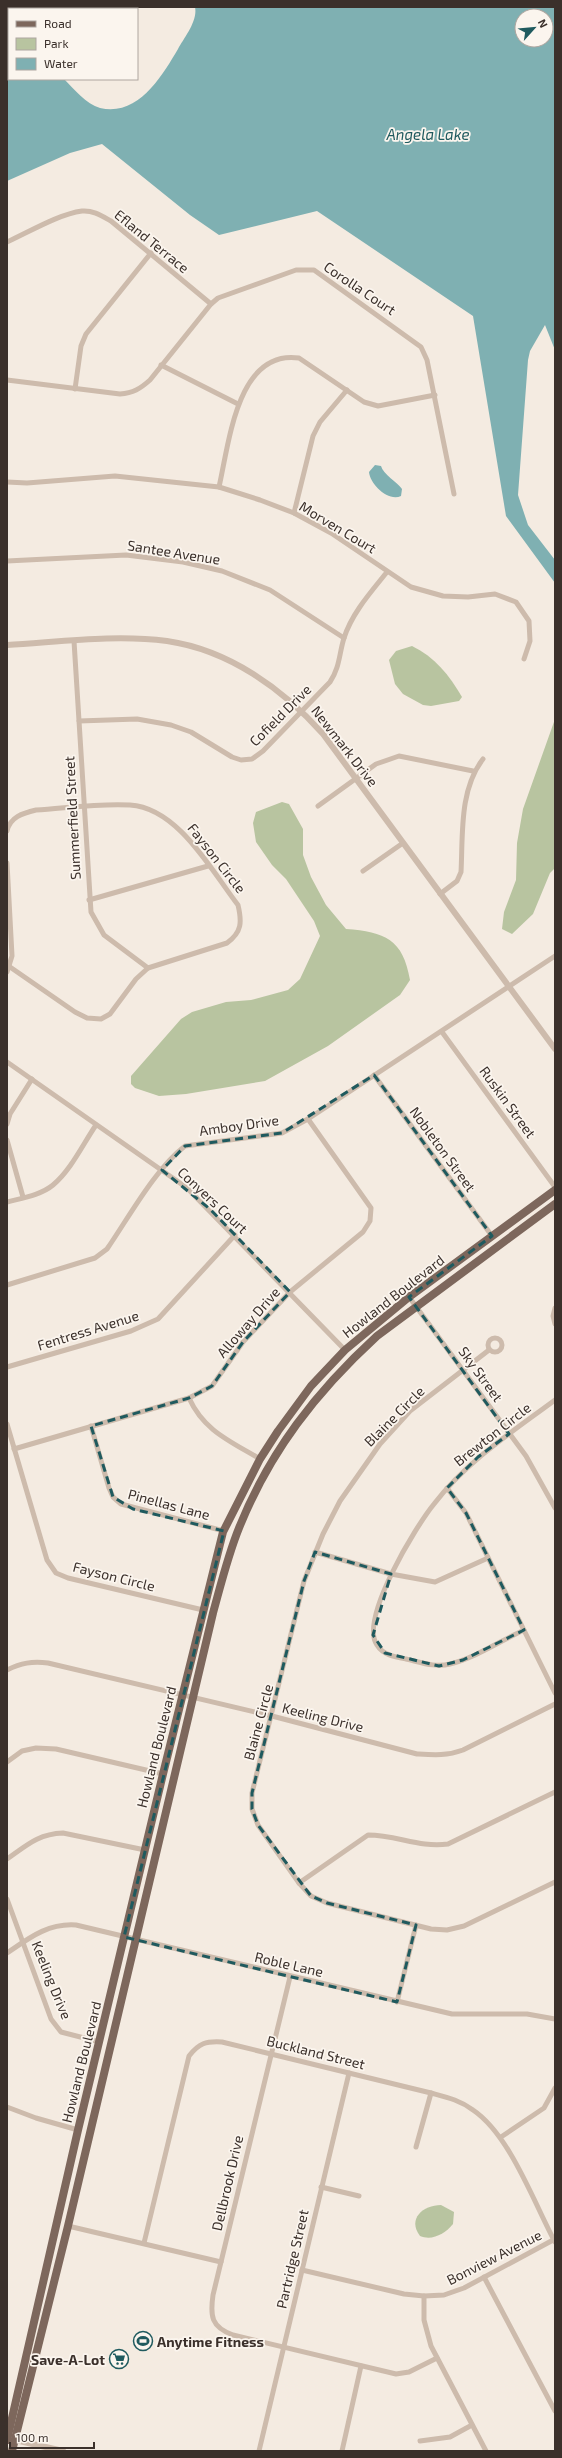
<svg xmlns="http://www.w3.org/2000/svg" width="562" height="2458" viewBox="0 0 562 2458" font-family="'Exo 2',sans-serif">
	<rect width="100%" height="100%" fill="#f4ebe1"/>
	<g fill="#b8c4a0">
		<path d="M412,646C435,657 449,675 462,697L459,701L431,706L423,705L403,694L395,684L389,660L396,651Z"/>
		<path d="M555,719V868L550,873L533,914L512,934L502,929L504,912L516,880L517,843L523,809Z"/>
		<path d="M282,802L289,804L303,829V855L311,877L326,905L346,929C385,932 403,939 410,980L400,995L328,1046L265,1081L186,1094L159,1096L135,1088L131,1084V1076L181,1019L192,1012L226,1002L251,1000L288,990L300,979L320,936L314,921L286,879L272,865L256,842L253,823L256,812Z"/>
		<path d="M441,2205L454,2212L453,2224C445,2234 432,2241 420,2236C407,2219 423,2205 441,2205Z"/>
	</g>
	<g fill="#7fb0b2" fill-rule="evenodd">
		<path d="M195,7H555V350L545,325L530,351L528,360L518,495L528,525L555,560V583L506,516L473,316L317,211L219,235L190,215L102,144L70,153L7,181V82L9,78L64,79C74,89 86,104 100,108C138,117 162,76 178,49C184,38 198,21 195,7ZM522,16H546V40H522Z"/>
		<path d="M375,465L381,466C383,474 397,482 402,489L401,496C388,502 370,484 369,472Z"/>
	</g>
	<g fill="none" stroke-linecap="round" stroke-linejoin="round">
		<g stroke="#cdbbac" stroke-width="5">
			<path d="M117,7L118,9"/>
			<path d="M7,242C29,232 59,214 82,211C93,210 102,216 111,221L211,304"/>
			<path d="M161,365L238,404"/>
			<path d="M7,380L120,394C133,393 140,389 150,380L211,304L218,298L296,270H314L421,347L427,360L454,494"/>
			<path d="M75,389L81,346L86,334L151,253"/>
			<path d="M7,482L27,483L115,476L219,487L260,500L294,513L331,533L411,587L443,596L468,597L495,594L516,602L529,621L530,641L524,659"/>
			<path d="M219,487C229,444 237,349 299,358L364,402L378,406L435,395"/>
			<path d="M294,513L313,436L320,422L347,390"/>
			<path d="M7,561L126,555L183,562L222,571L270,590L344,638"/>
			<path d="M74,641L91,912L104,935L148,968"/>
			<path d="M79,721L137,719L171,725L191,732L232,757L241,760L252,759L263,751L330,682C340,667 339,654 344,638C352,613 371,592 387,572"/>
			<path d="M318,806L376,764L399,756L473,771"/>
			<path d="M7,831C10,817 23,813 36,810C67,808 100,803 130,805C178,808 211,870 238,905C242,922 242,932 227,943L148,968L136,979L110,1014L101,1019L87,1018L75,1012L10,967"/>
			<path d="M7,863L12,956L7,972"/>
			<path d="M363,871L403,843"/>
			<path d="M440,894L457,881L461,872C463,835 459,790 483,759"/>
			<path d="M89,900L208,866"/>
			<path d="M442,1032L555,1187"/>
			<path d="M7,1062L187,1188L345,1350"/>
			<path d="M374,1075L492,1236"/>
			<path d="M7,1124L10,1114L32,1079"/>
			<path d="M7,1140L23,1197"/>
			<path d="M7,1202C22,1198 41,1195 53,1185C71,1170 83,1144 96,1125"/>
			<path d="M7,1285L95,1258L107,1249C129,1217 155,1169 185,1146L282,1133L308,1119L555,956"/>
			<path d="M409,1297L526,1456L555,1508"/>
			<path d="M555,1308L553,1316L555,1324"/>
			<circle cx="495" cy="1345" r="7"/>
			<path d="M489,1350L410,1411L380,1444L340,1501L323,1534L304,1581L252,1793V1809L258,1825L299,1883L311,1896L327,1903L431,1929L447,1930L464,1926L555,1882"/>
			<path d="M7,1367L131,1331L158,1319L235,1235"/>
			<path d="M189,1398C204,1431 230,1441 260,1459"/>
			<path d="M7,1424L47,1560L56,1573L68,1578L203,1610"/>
			<path d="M91,1426L109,1488L113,1497L121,1504L224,1531"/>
			<path d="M14,1449L189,1398L212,1386L243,1342L290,1292L363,1232L370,1221L371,1208L308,1119"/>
			<path d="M447,1488L466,1513L555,1693"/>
			<path d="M315,1552L391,1574L435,1582L488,1558"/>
			<path d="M524,1630C500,1641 475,1658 450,1664C435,1668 420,1662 406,1659C395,1657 383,1655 377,1645C359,1619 416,1526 434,1504C467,1461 512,1432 555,1400"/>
			<path d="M7,1670C21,1663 32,1661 48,1663L272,1716L417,1754C434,1755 447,1756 463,1750L555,1704"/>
			<path d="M7,1762L22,1751L36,1748L56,1749L163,1774"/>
			<path d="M7,1859C27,1845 38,1834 63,1833L145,1850"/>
			<path d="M299,1883L368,1835C397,1835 419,1848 448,1844L555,1792"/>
			<path d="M7,1899L51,2019L61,2032L100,2042"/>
			<path d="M7,1953C29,1938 48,1923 76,1925L452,2014H527L555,2019"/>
			<path d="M290,1977L213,2295C210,2316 211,2327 233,2335L396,2374L409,2372L437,2358"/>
			<path d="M397,2002L416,1925"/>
			<path d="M7,2107L36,2118L78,2130"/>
			<path d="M501,2137L544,2108L555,2088"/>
			<path d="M416,2147L431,2093"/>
			<path d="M321,2187L359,2196"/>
			<path d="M68,2226L221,2262"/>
			<path d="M144,2243L189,2056C199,2043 206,2041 222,2042L431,2093C446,2097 460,2100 473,2110C510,2135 534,2203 555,2242"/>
			<path d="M302,2270L404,2294L424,2296L444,2295L464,2288L555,2239"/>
			<path d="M484,2277L555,2411"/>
			<path d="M424,2296V2320L431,2346L486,2451"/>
			<path d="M420,2441L450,2437L472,2425"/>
			<path d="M259,2451L349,2073"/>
			<path d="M342,2451L361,2366"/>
		</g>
		<g stroke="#cdbbac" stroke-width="6">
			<path d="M7,645C59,642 115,634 167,641C229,650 283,689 323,734L555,1049"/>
			<path d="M11,2439L63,2451"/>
		</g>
		<g stroke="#7d675c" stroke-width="8">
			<path d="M7,2440L78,2130L163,1774L223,1532L260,1459L278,1431L311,1386L345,1350L409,1297L555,1190"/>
			<path d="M12,2451L68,2226L213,1613C221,1584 228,1555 239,1528C270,1451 316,1392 377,1336L555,1204"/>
		</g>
	</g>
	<path fill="none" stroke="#1f5a5e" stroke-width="3" stroke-dasharray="8 5" stroke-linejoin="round" d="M374,1075L492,1236L409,1297L509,1434L478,1457L447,1488L466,1513L524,1630L463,1660L439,1666L385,1653L373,1635L391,1574L315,1552L304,1581L252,1793V1809L258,1825L311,1896L327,1903L416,1925L397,2002L124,1937L224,1531L133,1509L113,1497L91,1426L189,1398L212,1386L243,1342L290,1292L211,1210L162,1170L185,1146L282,1133Z"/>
	<defs>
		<g id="stadium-ring" transform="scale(1)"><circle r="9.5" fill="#fbf5ee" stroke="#1f5a5e" stroke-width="1.5"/><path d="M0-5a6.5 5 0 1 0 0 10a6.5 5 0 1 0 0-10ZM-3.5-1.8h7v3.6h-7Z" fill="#1f5a5e"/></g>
		<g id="supermarket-ring" transform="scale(1)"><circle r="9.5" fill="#fbf5ee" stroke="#1f5a5e" stroke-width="1.5"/><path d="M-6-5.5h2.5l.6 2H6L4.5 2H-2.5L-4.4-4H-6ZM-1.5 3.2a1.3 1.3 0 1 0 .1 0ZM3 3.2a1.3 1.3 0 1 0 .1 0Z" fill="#1f5a5e"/></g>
	</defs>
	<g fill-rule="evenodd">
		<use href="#stadium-ring" x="143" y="2341"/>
		<use href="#supermarket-ring" x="119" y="2359"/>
	</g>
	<g text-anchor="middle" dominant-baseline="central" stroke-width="3.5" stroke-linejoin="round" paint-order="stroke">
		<g font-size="14" fill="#3b302b" stroke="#fbf5ee">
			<text transform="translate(152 241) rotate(39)">Efland Terrace</text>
			<text transform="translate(360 288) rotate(34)">Corolla Court</text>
			<text transform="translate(338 527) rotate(31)">Morven Court</text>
			<text transform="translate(174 552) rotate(9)">Santee Avenue</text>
			<text transform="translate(280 715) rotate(-45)">Cofield Drive</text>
			<text transform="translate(345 746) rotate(52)">Newmark Drive</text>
			<text transform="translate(72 818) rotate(-93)">Summerfield Street</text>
			<text transform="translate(217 858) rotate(52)">Fayson Circle</text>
			<text transform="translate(508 1102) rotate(54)">Ruskin Street</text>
			<text transform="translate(239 1125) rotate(-8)">Amboy Drive</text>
			<text transform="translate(443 1149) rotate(54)">Nobleton Street</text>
			<text transform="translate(213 1200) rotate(43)">Conyers Court</text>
			<text transform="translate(393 1296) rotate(-38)">Howland Boulevard</text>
			<text transform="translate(248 1322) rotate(-49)">Alloway Drive</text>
			<text transform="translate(88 1330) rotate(-17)">Fentress Avenue</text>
			<text transform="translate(481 1374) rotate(54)">Sky Street</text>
			<text transform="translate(394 1416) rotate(-45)">Blaine Circle</text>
			<text transform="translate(492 1434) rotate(-38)">Brewton Circle</text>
			<text transform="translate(169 1504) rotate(15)">Pinellas Lane</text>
			<text transform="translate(114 1576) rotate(14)">Fayson Circle</text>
			<text transform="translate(323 1717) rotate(14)">Keeling Drive</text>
			<text transform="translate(258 1722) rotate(-75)">Blaine Circle</text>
			<text transform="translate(156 1747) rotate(-76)">Howland Boulevard</text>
			<text transform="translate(289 1964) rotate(13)">Roble Lane</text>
			<text transform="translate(52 1980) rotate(68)">Keeling Drive</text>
			<text transform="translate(316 2052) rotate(14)">Buckland Street</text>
			<text transform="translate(81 2062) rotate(-76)">Howland Boulevard</text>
			<text transform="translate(227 2183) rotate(-77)">Dellbrook Drive</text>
			<text transform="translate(494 2257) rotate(-27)">Bonview Avenue</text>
			<text transform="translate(292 2259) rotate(-77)">Partridge Street</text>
		</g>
		<g font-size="14" font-weight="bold" fill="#3b302b" stroke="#fbf5ee" text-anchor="start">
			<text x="157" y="2341">Anytime Fitness</text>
			<text x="105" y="2359" text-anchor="end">Save-A-Lot</text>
		</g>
		<g font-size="15" font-style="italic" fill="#1f5a5e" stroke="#fbf5ee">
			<text x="428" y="134">Angela Lake</text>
		</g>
	</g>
	<rect width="562" height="2458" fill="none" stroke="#3b302b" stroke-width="16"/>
	<rect x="8" y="8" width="130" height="72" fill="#fbf5ee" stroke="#aea6a0"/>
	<rect x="16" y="21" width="20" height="6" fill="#7d675c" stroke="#aea6a0"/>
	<text x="44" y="28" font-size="12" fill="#3b302b">Road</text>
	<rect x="16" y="38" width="20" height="12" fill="#b8c4a0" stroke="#aea6a0"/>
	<text x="44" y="48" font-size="12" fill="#3b302b">Park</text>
	<rect x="16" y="58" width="20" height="12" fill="#7fb0b2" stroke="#aea6a0"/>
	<text x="44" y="68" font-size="12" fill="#3b302b">Water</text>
	<g transform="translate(534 28) rotate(63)"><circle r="19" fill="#fbf5ee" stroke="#aea6a0"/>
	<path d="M0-3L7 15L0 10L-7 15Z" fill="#1f5a5e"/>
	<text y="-6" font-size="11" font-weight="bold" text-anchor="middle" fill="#3b302b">N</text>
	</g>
	<path d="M10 2442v6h84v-6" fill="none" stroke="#3b302b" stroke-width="2"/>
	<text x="16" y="2442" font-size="12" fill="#3b302b" stroke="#fbf5ee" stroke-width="3" paint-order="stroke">100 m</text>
</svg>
